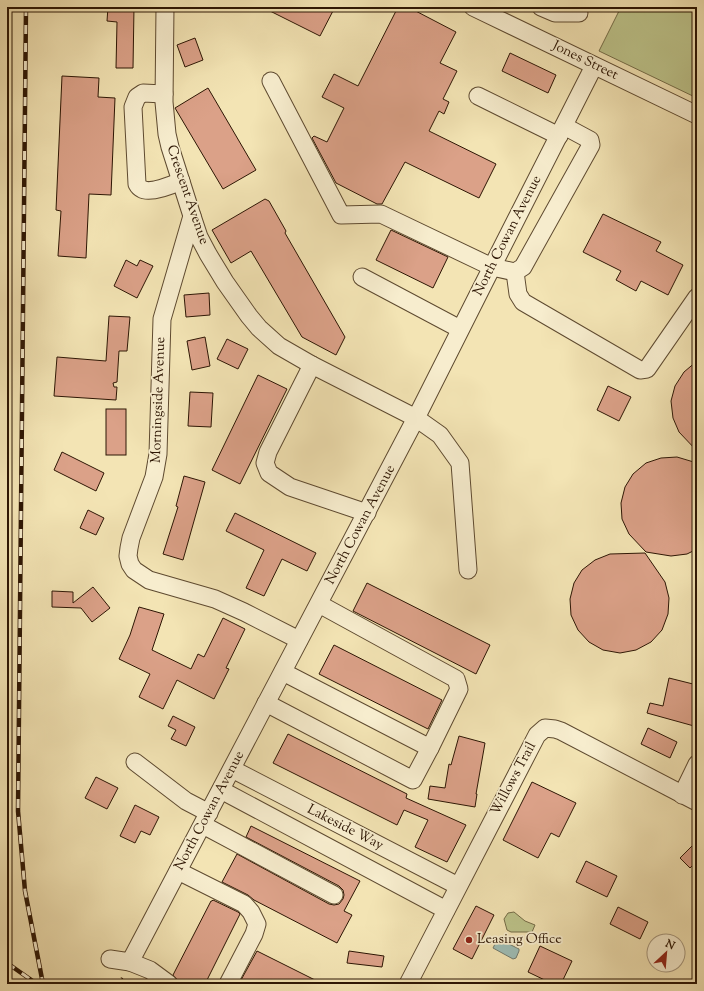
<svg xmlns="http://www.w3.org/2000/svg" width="704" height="991" viewBox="0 0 704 991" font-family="'Sorts Mill Goudy',serif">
	<rect width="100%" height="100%" fill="#f3e4b4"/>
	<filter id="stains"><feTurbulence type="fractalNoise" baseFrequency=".005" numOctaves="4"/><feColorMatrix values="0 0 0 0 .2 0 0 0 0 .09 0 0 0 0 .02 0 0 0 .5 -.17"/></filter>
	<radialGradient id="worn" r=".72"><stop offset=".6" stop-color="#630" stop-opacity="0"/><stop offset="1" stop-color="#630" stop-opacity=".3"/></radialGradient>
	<g fill="#bdc48b" stroke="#756d48">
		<path d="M621,7H697V98L599,51Z"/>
		<path d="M514,912L525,921L535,925L532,932H511L507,930L504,919L508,913Z"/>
	</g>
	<path fill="#9ebdb5" stroke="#717a6e" d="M499,939L519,949V951L516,958L513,959L493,948L497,940Z"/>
	<g fill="#dba188" stroke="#2d1604">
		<path d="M108,7H134L133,68H116L117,22L107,21Z"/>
		<path d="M262,7H335L320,36Z"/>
		<path d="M398,7H408L456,32L440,63L457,71L443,99L449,102L444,114L439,111L429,131L496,164L479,198L405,162L382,204H377L336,183L312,138L314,136L327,142L344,108L322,97L334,74L358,86Z"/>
		<path d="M195,38L203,60L185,67L177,45Z"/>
		<path d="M510,53L556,75L548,93L502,71Z"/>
		<path d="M62,76L99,78L98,97L115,98L111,195L89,194L86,258L58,256L61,211L56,210Z"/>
		<path d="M208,88L256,170L223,189L175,108Z"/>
		<path d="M265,199L269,201L286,231L285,233L345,337L336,355L302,337L251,251L231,263L212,230Z"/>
		<path d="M603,214L661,242L656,251L683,265L668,295L641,281L636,291L616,280L621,271L583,252Z"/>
		<path d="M391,230L448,257L433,288L376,260Z"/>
		<path d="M126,260L137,266L140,260L153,266L137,298L114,286Z"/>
		<path d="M209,293L210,315L186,317L184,295Z"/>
		<path d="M109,316L130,317L127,351H119L117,382L113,383L114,387H117L116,400L54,396L57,357L106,361Z"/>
		<path d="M205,337L210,366L192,370L187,341Z"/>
		<path d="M227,339L248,349L238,369L217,359Z"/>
		<path d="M697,361V451L679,432L673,418L671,401L675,386L684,372Z"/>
		<path d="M258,375L287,389L240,484L212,470Z"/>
		<path d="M608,386L631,397L619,421L597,410Z"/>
		<path d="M190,392L213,393L211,427L188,426Z"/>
		<rect x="106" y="409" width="20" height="46"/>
		<path d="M62,452L104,473L96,491L54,470Z"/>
		<path d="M677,457L697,463V549L687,554L671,556L646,552L629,534L622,519L621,503L625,487L633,474L646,463L661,458Z"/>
		<path d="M184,476L205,482L183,560L163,554L178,507L176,506Z"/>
		<path d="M88,510L104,518L96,535L80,528Z"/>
		<path d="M235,513L316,553L307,571L282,559L264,596L246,588L264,550L226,531Z"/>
		<path d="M645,553L665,582L669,598L668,614L662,630L651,642L636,650L620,653L603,650L589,642L578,630L571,615L570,599L574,583L582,570L595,560L610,554Z"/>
		<path d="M367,583L490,645L476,674L353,611Z"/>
		<path d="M93,587L110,608L92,622L81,608L52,607V591L73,592V603Z"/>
		<path d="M139,607L164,614L152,650L191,669L198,654L204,657L223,618L245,629L226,668L229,669L214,699L177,680L163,709L139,697L150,674L119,659L130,635Z"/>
		<path d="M334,645L442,700L428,729L319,674Z"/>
		<path d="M669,678L697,685V715L694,726L647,713L650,703L663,706Z"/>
		<path d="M173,716L195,727L186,746L171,739L176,730L168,726Z"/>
		<path d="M648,728L677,742L670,758L641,744Z"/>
		<path d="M288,734L407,794L406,798L466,825L447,862L415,847L428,820L404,810L397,825L273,763Z"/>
		<path d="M459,736L485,743L476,794H477L475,807L428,799L430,786L445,788L449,764L451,765Z"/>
		<path d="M96,777L118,788L107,809L85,798Z"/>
		<path d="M532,782L576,803L559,837L551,833L538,858L503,840Z"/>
		<path d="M135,805L159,817L150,835L141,831L135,843L120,836Z"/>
		<path d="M251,826L360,881L344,911L352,915L337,943L254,900L248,895L222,882L237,854L329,904L334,905L339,904L343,899L344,895L343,890L339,886L246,837Z"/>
		<path d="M697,841V861L690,868L680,858Z"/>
		<path d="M586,861L617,876L607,897L576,882Z"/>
		<path d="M213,900L238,912L240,914L205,984H182L179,982L173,975L211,901H212Z"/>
		<path d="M476,906L494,915L472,959L453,949Z"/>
		<path d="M618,907L648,922L640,939L610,924Z"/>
		<path d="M540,946L572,961L561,984H553L528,972Z"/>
		<path d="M257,951L323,984H249L241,980Z"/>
		<path d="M349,951L384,956L382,967L347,963Z"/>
	</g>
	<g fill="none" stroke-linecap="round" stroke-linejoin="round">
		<g stroke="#5e4a30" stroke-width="19">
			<g id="minor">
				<path d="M165,7L164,102L167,134L170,147L192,216L199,237L208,254L225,282L249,316L259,328L279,346L312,365L416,418L440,435L460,463L468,570"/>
				<path d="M473,7L697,115"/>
				<path d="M541,7L555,13H579"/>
				<path d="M271,81L341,215L381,214L492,267L515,272L523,267L591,145L590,140L564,126"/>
				<path d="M164,94L143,93L137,97L133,107L137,184C138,186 140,188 142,189C150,194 172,185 181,181"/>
				<path d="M478,96L559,136"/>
				<path d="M192,216L162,319L158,454L154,477L131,538L129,548L128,556L130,564L134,570L149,580L215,599L244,612L299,640"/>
				<path d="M515,272L518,294L523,302L640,370L647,369L697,297"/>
				<path d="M362,277L460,329"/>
				<path d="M312,365L268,452L265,463L269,473L290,487L367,513"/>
				<path d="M283,672L430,748L459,689L456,679L319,604"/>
				<path d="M266,703L413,780L430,748"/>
				<path d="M135,762L186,801L209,813"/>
				<path d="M232,769L458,886"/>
				<path d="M221,790L446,910"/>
				<path d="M682,795L697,764"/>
				<path d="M203,825L334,895"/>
				<path d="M178,871L244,904L251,912L257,924L254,934L228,984"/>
				<path d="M110,959L130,962L416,418L492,267L594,66"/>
				<path d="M130,962L150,970L169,984"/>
				<path d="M408,984L537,735L545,728L555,729L561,731L697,802"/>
			</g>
		</g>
		<g stroke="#2d1604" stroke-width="2.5" stroke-dasharray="1 2" stroke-linecap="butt">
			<path d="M7,891L10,919V984"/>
			<path d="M119,984L123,976"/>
		</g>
		<use href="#minor" stroke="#f7edce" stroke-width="17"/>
		<g stroke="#2d1604" stroke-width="4.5">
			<g id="rail">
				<path d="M26,7L18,811L25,891L43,984"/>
				<path d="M7,963L37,984"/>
			</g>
		</g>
		<use href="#rail" stroke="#f7edce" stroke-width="3" stroke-dasharray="9" stroke-linecap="butt"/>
	</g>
	<circle fill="#8f2418" stroke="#f7edce" stroke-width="1.5" cx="469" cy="940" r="4"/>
	<g text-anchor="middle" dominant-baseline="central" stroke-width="3.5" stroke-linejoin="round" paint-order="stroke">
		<g font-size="14" fill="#2d1604" stroke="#f7edce">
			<text transform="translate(585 61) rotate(26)">Jones Street</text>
			<text transform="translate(187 195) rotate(71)">Crescent Avenue</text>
			<text transform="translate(508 236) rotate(-63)">North Cowan Avenue</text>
			<text transform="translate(159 400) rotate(-88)">Morningside Avenue</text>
			<text transform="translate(361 525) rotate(-62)">North Cowan Avenue</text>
			<text transform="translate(514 779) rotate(-62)">Willows Trail</text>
			<text transform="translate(210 811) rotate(-62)">North Cowan Avenue</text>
			<text transform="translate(345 828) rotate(27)">Lakeside Way</text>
		</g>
		<g font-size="14" fill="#2d1604" stroke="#f7edce" text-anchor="start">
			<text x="477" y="940">Leasing Office</text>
		</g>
	</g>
	<rect width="704" height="991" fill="none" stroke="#f3e4b4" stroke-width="24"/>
	<rect x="8" y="8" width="688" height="975" fill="none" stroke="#2d1604" stroke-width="2"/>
	<rect x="12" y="12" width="680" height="967" fill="none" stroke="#2d1604"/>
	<g transform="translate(666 953) rotate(26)"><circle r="19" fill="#f7edce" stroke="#a6977d"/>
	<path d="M0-3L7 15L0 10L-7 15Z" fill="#8f2418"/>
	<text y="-6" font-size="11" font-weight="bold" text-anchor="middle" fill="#2d1604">N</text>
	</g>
	<rect width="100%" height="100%" filter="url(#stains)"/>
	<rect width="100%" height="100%" fill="url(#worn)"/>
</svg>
